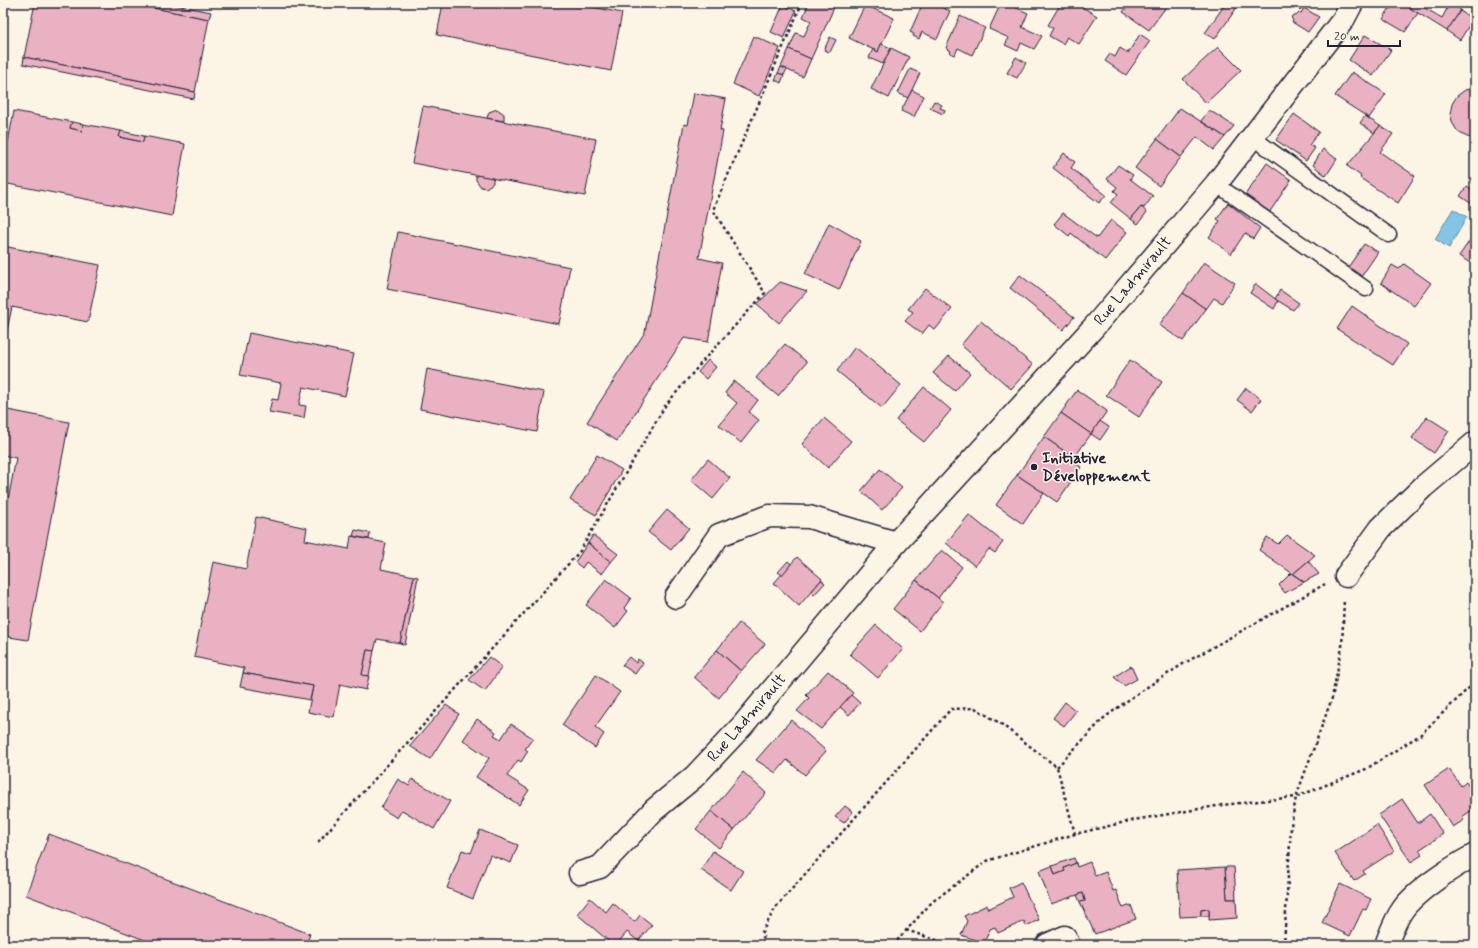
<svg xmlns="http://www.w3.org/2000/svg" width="1478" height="948" viewBox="0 0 1478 948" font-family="Mynerve,sans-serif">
	<rect width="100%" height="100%" fill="#fcf5e5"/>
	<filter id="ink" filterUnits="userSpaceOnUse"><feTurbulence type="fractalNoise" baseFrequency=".025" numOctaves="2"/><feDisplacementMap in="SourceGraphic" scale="8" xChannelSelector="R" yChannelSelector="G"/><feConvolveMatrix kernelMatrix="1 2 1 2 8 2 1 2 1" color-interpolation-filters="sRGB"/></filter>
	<g filter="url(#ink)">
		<path fill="#82c6e3" stroke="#5c84a0" d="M1453,209L1467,217L1449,248L1435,239Z"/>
		<g fill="#eab1c2" stroke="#22223b">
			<path d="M35,3H129L209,19L195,92L24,57Z"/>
			<path d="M129,3H165L211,12L209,19Z"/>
			<path d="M443,3H572L622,13L611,71L437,35Z"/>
			<path d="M809,3H836L811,59L789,49L796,33L804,36L811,21L803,17Z"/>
			<path d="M923,3H932L950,11L937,39L922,32L919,39L913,36L914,34L910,32Z"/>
			<path d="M1001,3H1005L1028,13L1022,27L1042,36L1034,49L1021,43L1018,51L1005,45L1009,38L989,29Z"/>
			<path d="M1069,3H1076L1097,16L1079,44L1067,37L1063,44L1049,36L1053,28L1048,25L1060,5L1065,8Z"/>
			<path d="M1130,3H1169L1149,30L1123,12Z"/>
			<path d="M1226,3H1240L1215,39L1205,33Z"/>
			<path d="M1291,3H1305L1300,10Z"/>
			<path d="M1393,3H1402L1418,13L1405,32L1383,19Z"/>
			<path d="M1402,3H1416L1442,18L1450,3L1461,10L1447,31Z"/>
			<path d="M783,5L796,11L784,38L771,32Z"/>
			<path d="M865,5L894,18L878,52L849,38Z"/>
			<path d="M1304,8L1319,17L1308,32L1292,22L1293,20L1291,18L1294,15L1296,16L1299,13H1301Z"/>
			<path d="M1460,11L1473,19L1460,40L1447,31Z"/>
			<path d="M960,16L985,28L972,55L958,48L955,55L950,53L951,51L946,48Z"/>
			<path d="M1140,34L1150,41L1126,75L1105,61L1110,54L1115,57L1120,48L1128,53Z"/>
			<path d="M1365,35L1391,50L1373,76L1349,60Z"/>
			<path d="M754,36L780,48L759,96L733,84Z"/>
			<path d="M830,37L836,40L830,52L824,50Z"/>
			<path d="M881,44L891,48L883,64L869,58L873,49L878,52Z"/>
			<path d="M1218,47L1241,70L1206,103L1183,79Z"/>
			<path d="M891,48L909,57L889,98L871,89Z"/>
			<path d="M789,49L811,59L803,77L781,67Z"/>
			<path d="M24,57L195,92L194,99L23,64Z"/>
			<path d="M1016,57L1026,63L1017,78L1007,73Z"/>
			<path d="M781,67L787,69L784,75L778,73Z"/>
			<path d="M910,69L920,73L908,98L898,93Z"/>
			<path d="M1352,72L1386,94L1369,118L1335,96Z"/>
			<path d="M778,73L784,75L781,83L775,80Z"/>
			<path d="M1474,88H1475V138L1467,137L1458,132L1453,124L1450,114L1452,104L1457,96L1465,90Z"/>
			<path d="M912,90L924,96L914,117L901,111Z"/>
			<path d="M694,93L726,99L720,130L723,131L699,258L722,263L708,342L684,338L617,441L587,422L645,332L684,124L688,125Z"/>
			<path d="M934,101L942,105L940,108L945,110L943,114L930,108Z"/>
			<path d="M423,106L596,139L585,196L412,163Z"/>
			<path d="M1180,108L1225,137L1214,150L1197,137L1181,157L1157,139Z"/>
			<path d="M497,109L504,114V121L487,118L489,112Z"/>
			<path d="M1209,110L1234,126L1225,137L1201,121Z"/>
			<path d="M14,111L72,122L70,128L82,131L83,124L121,131L119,137L143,142L144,136L185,144L172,216L3,183V168Z"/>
			<path d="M1294,114L1319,132L1309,145L1315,148L1306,161L1276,140Z"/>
			<path d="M1365,116L1380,126L1374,133L1360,123Z"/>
			<path d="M72,122L83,124L82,131L70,128Z"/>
			<path d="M1380,126L1393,134L1380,152L1415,176L1398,203L1360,178L1361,176L1347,166Z"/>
			<path d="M121,131L144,136L143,142L119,137Z"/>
			<path d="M1157,139L1181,157L1159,186L1135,168Z"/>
			<path d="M1323,149L1337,159L1326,176L1313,165Z"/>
			<path d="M1064,153L1075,162L1071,168L1106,195L1099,203L1053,168Z"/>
			<path d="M1267,163L1291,180L1269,213L1245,195Z"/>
			<path d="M1118,165L1133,175L1130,179L1153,196L1144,208L1141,207L1131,219L1111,203L1118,194L1114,191L1117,187L1107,179Z"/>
			<path d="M476,175L493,178V183L486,188L481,187L476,180Z"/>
			<path d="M1467,186L1475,191V206L1460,196Z"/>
			<path d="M1228,203L1260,228L1253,239L1245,233L1231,254L1209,237L1220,221L1217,219Z"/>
			<path d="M1141,207L1147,212L1138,224L1131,219Z"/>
			<path d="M1063,213L1097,238L1111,220L1127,232L1105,260L1071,233L1069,236L1054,224Z"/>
			<path d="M829,223L861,241L839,290L805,274Z"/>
			<path d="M398,232L570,267L559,324L387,289Z"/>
			<path d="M1475,233V266L1459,256Z"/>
			<path d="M1364,244L1378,252L1361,277L1347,269Z"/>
			<path d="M3,246L100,265L88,322L12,307L6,335L3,334Z"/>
			<path d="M1204,262L1235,283L1222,303L1214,298L1206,309L1183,293Z"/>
			<path d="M1404,264L1431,283L1414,306L1381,283L1392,265L1399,269Z"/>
			<path d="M1020,275L1074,317L1063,330L1010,288Z"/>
			<path d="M780,282L807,291L779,323L757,304Z"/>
			<path d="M1255,285H1257L1278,301L1274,309L1250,293Z"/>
			<path d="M925,288L952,309L935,330L929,325L922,334L905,321L913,312L908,309Z"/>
			<path d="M1280,290L1299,303L1293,310L1275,299Z"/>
			<path d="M1183,293L1206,309L1183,341L1159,325Z"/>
			<path d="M1352,306L1407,344L1393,365L1337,329Z"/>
			<path d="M981,321L1033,365L1011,389L961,345Z"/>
			<path d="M249,333L354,354L345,396L303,387L299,405L306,406L304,418L269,412L272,399L278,400L281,383L240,375Z"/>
			<path d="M785,344L807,362L778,396L756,378Z"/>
			<path d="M855,347L901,385L882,408L837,371Z"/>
			<path d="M949,356L970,373L955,391L933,373Z"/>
			<path d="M708,360L716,367L706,379L698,372Z"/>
			<path d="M1130,360L1162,382L1139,417L1106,395Z"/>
			<path d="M427,369L544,392L537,432L420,409Z"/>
			<path d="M734,381L758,400L749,412L759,420L741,443L719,425L737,403L725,393Z"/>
			<path d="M924,387L951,410L924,442L896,420Z"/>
			<path d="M1246,388L1261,399L1252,411L1237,400Z"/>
			<path d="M1077,390L1107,411L1091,434L1061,413Z"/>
			<path d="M3,409L69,422L28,640L3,636V527L16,458L3,455Z"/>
			<path d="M1061,413L1091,434L1074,458L1044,437Z"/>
			<path d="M1427,417L1449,431L1434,453L1412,438Z"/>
			<path d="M824,418L851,441L828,468L802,444Z"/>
			<path d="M1100,421L1109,427L1100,440L1091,434Z"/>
			<path d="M1044,437L1070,455L1068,458L1081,467L1057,502L1017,475Z"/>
			<path d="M597,455L622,470L596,515L570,500Z"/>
			<path d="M708,459L730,478L713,499L691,480Z"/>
			<path d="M880,469L902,488L882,510L861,491Z"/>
			<path d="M1017,475L1044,493L1023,524L996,505Z"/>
			<path d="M667,510L689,528L671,550L648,532Z"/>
			<path d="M969,515L1003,542L995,553L989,549L975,566L946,543Z"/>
			<path d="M256,517L307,528L305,540L349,549L351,536L386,543L381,569L414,576L400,643L377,639L374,651L367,650L362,675L369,676L366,690L340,684L334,717L308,712L313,686L243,673L244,668L194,657L213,562L246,569Z"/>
			<path d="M355,530L370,533L369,539L353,536Z"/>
			<path d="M593,535L618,554L611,562L588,543Z"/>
			<path d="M1287,535L1315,555L1293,574L1259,550L1267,537L1278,544Z"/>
			<path d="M588,543L611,562L602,574L586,562L582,568L575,562Z"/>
			<path d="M942,550L962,567L938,598L916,580Z"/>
			<path d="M797,557L822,579L799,606L774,583Z"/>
			<path d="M788,561L791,564L782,575L778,572Z"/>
			<path d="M1308,561L1319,574L1304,582L1293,574Z"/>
			<path d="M1291,573L1304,582L1285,593L1279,585Z"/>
			<path d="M414,576L418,577L405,645L400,643Z"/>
			<path d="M606,579L631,598L624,608L628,611L615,628L586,605Z"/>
			<path d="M821,580L825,583L814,595L811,592Z"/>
			<path d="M916,580L943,602L920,631L893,609Z"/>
			<path d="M739,623L765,644L741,671L717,650Z"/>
			<path d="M876,625L903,649L878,678L850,654Z"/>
			<path d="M367,650L374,651L369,676L362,675Z"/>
			<path d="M717,650L741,671L719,698L694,677Z"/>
			<path d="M489,657L502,667L485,691L469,680Z"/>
			<path d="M629,657L636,663L638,659L643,663L635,674L622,665Z"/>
			<path d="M1131,666L1137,679L1124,686L1114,677Z"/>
			<path d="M828,671L853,693L821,729L797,711L809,698L806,695Z"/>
			<path d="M243,673L313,686L310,700L240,687Z"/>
			<path d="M596,675L620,692L595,727L604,734L595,748L562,725Z"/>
			<path d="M851,695L860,703L849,715L840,707Z"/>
			<path d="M1065,702L1076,711L1064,726L1053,718Z"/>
			<path d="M446,705L459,714L430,759L410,746Z"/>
			<path d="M477,719L496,732L494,735L501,739L511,724L533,738L525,749L528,751L521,762L518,760L507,776L529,790L519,805L476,777L489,758L463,740Z"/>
			<path d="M791,720L826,751L805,775L787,760L776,773L756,760Z"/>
			<path d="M1449,769L1461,786L1466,782L1475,795V808L1462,817L1464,820L1453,827L1425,785Z"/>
			<path d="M743,772L766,793L734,830L711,811Z"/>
			<path d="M398,779L409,786L412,779L450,801L434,829L402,810L397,818L381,808Z"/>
			<path d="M1402,799L1418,823L1430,814L1443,834L1419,850L1422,855L1411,862L1379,815Z"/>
			<path d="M845,806L853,812L844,823L835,817Z"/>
			<path d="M711,811L734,830L719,848L696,829Z"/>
			<path d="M1377,825L1394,851L1363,871L1365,874L1354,881L1335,853Z"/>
			<path d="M480,830L518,845L511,863L490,855L473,899L447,888L462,850L471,853Z"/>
			<path d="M49,834L310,934L306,945H158L26,895Z"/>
			<path d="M713,851L743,871L731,890L701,870Z"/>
			<path d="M1074,858L1076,863L1064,868L1065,871L1055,875L1052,866Z"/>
			<path d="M1090,862L1095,876L1106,872L1113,891L1116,890L1123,908L1131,905L1136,919L1095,934L1080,902L1085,901L1083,893L1051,904L1039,871L1052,866L1055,875L1065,871L1064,868L1076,863L1077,867Z"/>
			<path d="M1225,867H1234L1236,899H1227Z"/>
			<path d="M1225,867L1227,899H1236L1237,918L1209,920V909L1201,910V916L1180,917L1177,870Z"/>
			<path d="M1021,882L1039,920L1026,926L1024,921L998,933L995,927L990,929L984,943L961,935L967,921L964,916L987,905L988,909L1013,897L1009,888Z"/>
			<path d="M1340,884L1371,899L1366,910L1363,909L1350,936L1322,923Z"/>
			<path d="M1083,893L1085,901L1080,902L1077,895Z"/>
			<path d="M590,898L606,912L613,903L635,922L640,915L652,925L638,941L627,932L616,945H613L577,914Z"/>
			<path d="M1209,909V916H1201V910Z"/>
		</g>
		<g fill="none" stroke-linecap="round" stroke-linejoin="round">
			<g stroke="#22223b" stroke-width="17">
				<g id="service">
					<path d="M1252,137L1389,235"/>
					<path d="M1216,184L1366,289"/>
				</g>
			</g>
			<g stroke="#22223b" stroke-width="25">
				<g id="minor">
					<path d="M1346,576L1381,528L1423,487L1475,443"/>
					<path d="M676,597L719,535L769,516L809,517L896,543"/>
					<path d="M580,873L600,867L654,810L694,777L742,726L896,543L1094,327L1216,184L1343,20L1352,3"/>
					<path d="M1047,945L1065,937L1069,945"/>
					<path d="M1386,945C1391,932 1395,920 1403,909C1417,890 1454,866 1475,855"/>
				</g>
			</g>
			<g stroke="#22223b" stroke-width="2.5" stroke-dasharray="3 3" stroke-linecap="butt">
				<path d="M1057,767L1104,718L1135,695L1183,664L1325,584"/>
				<path d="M318,842L580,551L665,406L708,355L765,293L713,210L802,3"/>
				<path d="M906,930L951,945"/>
				<path d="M765,945L762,932L776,907L951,709L975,708L1001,724L1057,767L1075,834"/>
				<path d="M893,945L932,902L987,861L1075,834L1134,820L1222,805L1296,797L1366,769L1420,735L1475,682"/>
				<path d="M1284,945L1291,826L1296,797L1332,698L1342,647L1344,599"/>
			</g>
			<use href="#service" stroke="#fcf5e5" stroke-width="14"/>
			<use href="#minor" stroke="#fcf5e5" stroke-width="22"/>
		</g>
	</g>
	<circle fill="#22223b" stroke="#fcf5e5" stroke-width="1.5" cx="1034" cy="467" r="4"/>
	<g text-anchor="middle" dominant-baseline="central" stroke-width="3" stroke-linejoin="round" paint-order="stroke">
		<g font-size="16" fill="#22223b" stroke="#fcf5e5">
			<text transform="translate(1133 281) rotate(-50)">Rue Ladmirault</text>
			<text transform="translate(747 718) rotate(-49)">Rue Ladmirault</text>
		</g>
		<g font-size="16" font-weight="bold" fill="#22223b" stroke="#fcf5e5" text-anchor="start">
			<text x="1042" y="458">Initiative<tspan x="1042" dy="18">Développement</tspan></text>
		</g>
	</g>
	<rect width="1478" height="948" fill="none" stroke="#fcf5e5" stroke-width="16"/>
	<rect x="8" y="8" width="1462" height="932" fill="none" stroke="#22223b" stroke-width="1.5" filter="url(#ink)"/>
	<path d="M1328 40v6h72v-6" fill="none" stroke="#22223b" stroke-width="2"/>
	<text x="1334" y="40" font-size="12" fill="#22223b" stroke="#fcf5e5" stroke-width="3" paint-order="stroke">20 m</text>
</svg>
